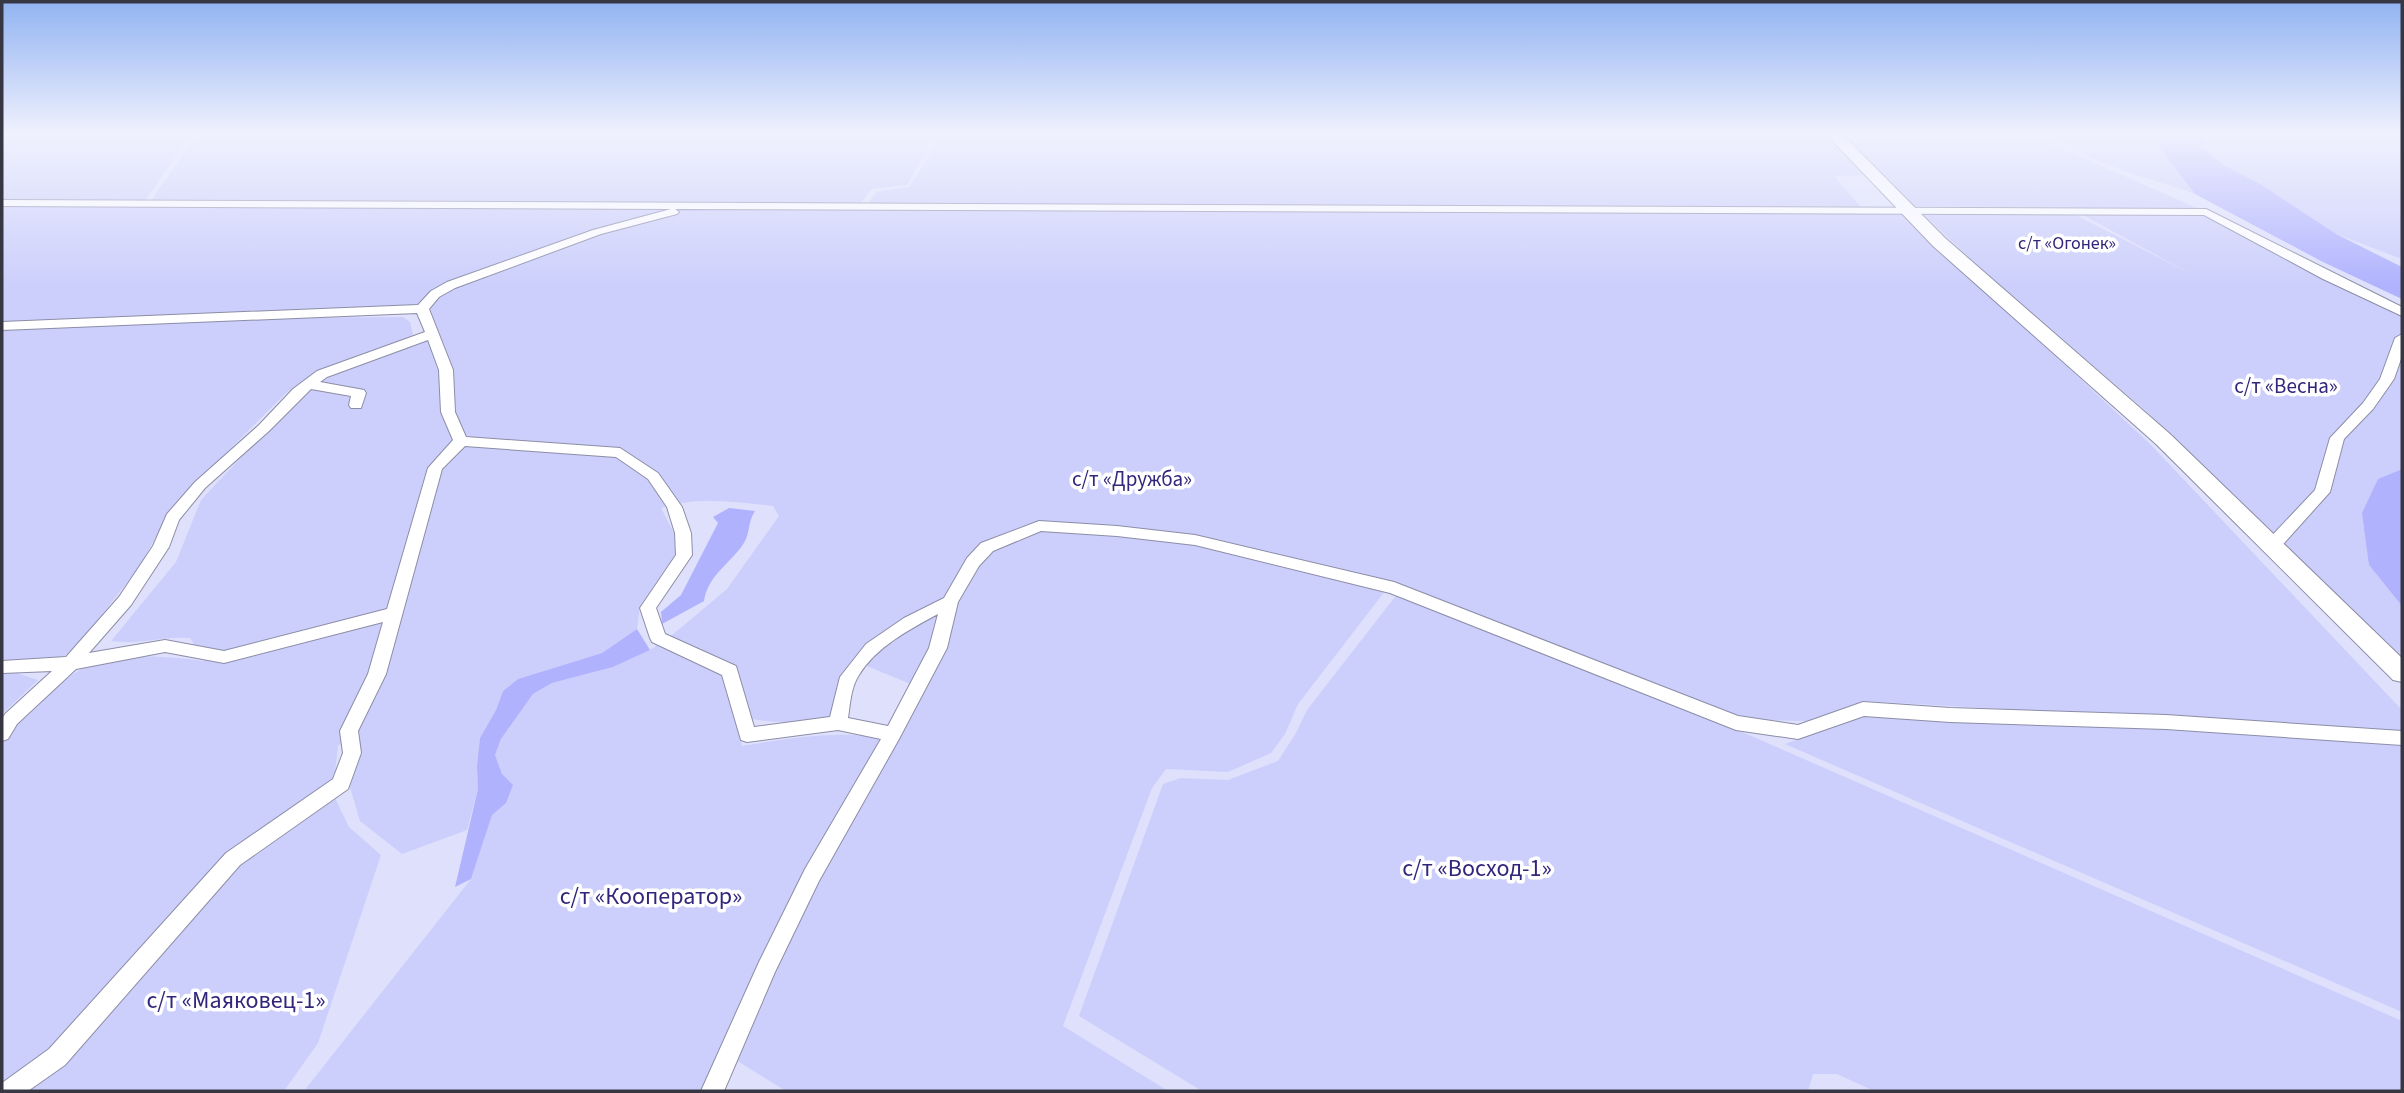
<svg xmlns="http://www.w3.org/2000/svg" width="2404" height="1093" viewBox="0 0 2404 1093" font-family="'Source Sans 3',sans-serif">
	<rect width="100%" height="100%" fill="#dee0fc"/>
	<g fill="#cccffb" fill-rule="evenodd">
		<path d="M2,133H192L144,202H2Z"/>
		<path d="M198,133H931L925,153L907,185L871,189L860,205L150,202Z"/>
		<path d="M938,133H1828L1866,175L1834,176L1861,207L867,205L876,192L909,187L931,154Z"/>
		<path d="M1840,133H2027L2038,139L1847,141Z"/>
		<path d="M2053,133H2160V148L2195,194C2152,178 2087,165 2053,133Z"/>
		<path d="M2204,133H2402V259L2336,234L2262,185L2222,164L2200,147Z"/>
		<path d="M2045,141L2199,209L1911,206L1849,143Z"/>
		<path d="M2,206L1904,214L2151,445L2402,710V732L1863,701L1808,721L1748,720L1392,582L1298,704L1285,734L1271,753L1228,772L1166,769L1152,788L1063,1026L1168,1091H786L723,1052L704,1091H304L471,879L492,814L506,803L502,774L495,755L501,739L533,694L552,683L613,667L650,650L671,636L727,589L779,516L773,506C736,502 697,496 661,508L676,537V553L640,606L637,629L602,653L518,679L503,691L496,710L480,738L477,766L478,789L467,830L402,854L360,821L349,784L355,740L338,745L334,782L239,857L334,796L349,827L381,855L318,1043L284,1091H2V736C26,720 45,697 68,678C104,649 163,656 205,661L190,638C162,636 139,645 111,641L176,562L201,500L248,450L297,388L288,391L173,506L139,567L83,639L61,659L2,662V329L28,328L35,323L2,324ZM427,307L439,335L415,342L410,322L403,317L289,318ZM852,660L923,689L894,741C843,728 793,738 742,746L735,714C765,725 800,723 831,717L840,678Z"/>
		<path d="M1922,213L2074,214L2193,275L2079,213L2206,214L2402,313V469L2378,479L2369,565L2402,606V663L2146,411L1982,270Z"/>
		<path d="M1398,593L1749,735L2402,1021V1091H1874L1837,1074H1813L1808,1091H1202L1079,1016L1163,784L1181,778L1228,780L1278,761L1296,733L1307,710Z"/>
		<path d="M2,668L38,680L2,714Z"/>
		<path d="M1867,714L2220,732L2402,746V1012L1785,744Z"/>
	</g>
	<g fill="#b0b2fe">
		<path d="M2160,133H2204L2201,147L2222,164L2262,185L2336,234L2402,267V299L2323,262L2195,194L2160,148Z"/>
		<path d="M2402,469V606L2369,565L2362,513L2378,479Z"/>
		<path d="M729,508L755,511C747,523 751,534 742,546C728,565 708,576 704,601L662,624L661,612L681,595L718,523L713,517Z"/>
		<path d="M637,629L650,650L613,667L552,683L533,694L501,739L495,755L502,774L513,785L506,803L492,815L471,879L455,887L478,789L477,766L480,738L496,710L503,691L518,679L602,653Z"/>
	</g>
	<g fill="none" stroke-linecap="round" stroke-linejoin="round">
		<g stroke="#8c8da7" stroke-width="2">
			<g id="minor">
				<path d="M2,200L2206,209L2402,307V316L2323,279L2204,215L675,209L679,212L677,214L601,234L455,288L439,297L429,309L453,370L455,412L466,437L620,448L658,473L682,507L691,533L692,555L656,608L665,634L736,666L754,727L830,717L840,677L866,644L904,618L944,598L967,558L981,543L1039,521L1117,526L1195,535L1394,582L1738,716L1798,725L1863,702L1950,708L2166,715L2402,731V745L2166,729L1950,722L1864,716L1798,739L1736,730L1390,593L1195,545L1117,536L1041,531L993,551L979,566L958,602L947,648L899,739L819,881L775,972L724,1091H701L759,962L805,869L881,739L838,730L747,742L741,740L722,675L652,642L650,638L640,608L676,555L675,533L667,507L648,479L616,457L465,446L442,469L386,674L358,731L361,753L348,789L240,865L65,1065L28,1091H2V1083L49,1049L226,853L333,779L343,753L340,731L368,674L383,622L224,663L165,652L76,669L17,724L8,739L2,741V719L5,714L52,671L2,673V661L66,657L119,597L153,546L167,514L195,482L259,425L293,389L317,371L425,332L417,313L2,330V322L418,305L431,291L447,282L593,230L671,209L2,206ZM428,340L439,370L441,412L453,440L428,468L387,609L224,651L165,640L89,653L131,605L169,547L179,520L205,488L269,431L311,389L351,396L349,405L351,408H361L366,393L364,390L320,382L327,377ZM938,614L929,648L888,726L848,718C850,704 851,687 859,675C876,647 910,629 938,614Z"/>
				<path d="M2402,334V356L2394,379L2373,409L2344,439L2330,492L2277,551H2265L2263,547L2265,543L2315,490L2330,438L2363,403L2380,379L2395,338Z"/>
			</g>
		</g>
		<g stroke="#8c8da7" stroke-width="2">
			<path id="secondary" d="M1825,133H1841L1945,238L2170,434L2402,658V682L2393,680L2156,444L1933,246Z"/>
		</g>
		<use href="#minor" fill="#fff" fill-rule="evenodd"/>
		<use href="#secondary" fill="#fff" fill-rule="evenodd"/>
	</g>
	<linearGradient id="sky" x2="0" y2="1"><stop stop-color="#91b3f1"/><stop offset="0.47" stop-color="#f0f1fe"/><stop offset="1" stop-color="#f0f1fe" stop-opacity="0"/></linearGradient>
	<rect width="2404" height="286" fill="url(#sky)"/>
	<g text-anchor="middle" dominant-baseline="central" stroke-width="7" stroke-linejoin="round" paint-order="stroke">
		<g font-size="18" fill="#32267c" stroke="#fff">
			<text x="2067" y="243">с/т «Огонек»</text>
		</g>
		<g font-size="21" fill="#32267c" stroke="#fff">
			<text x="2286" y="386">с/т «Весна»</text>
			<text x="1132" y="479">с/т «Дружба»</text>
		</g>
		<g font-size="24" fill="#32267c" stroke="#fff">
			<text x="1477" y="868">с/т «Восход-1»</text>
			<text x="651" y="896">с/т «Кооператор»</text>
			<text x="236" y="1000">с/т «Маяковец-1»</text>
		</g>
	</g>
	<rect width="2404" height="1093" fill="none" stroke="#363742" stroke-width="7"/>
</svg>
